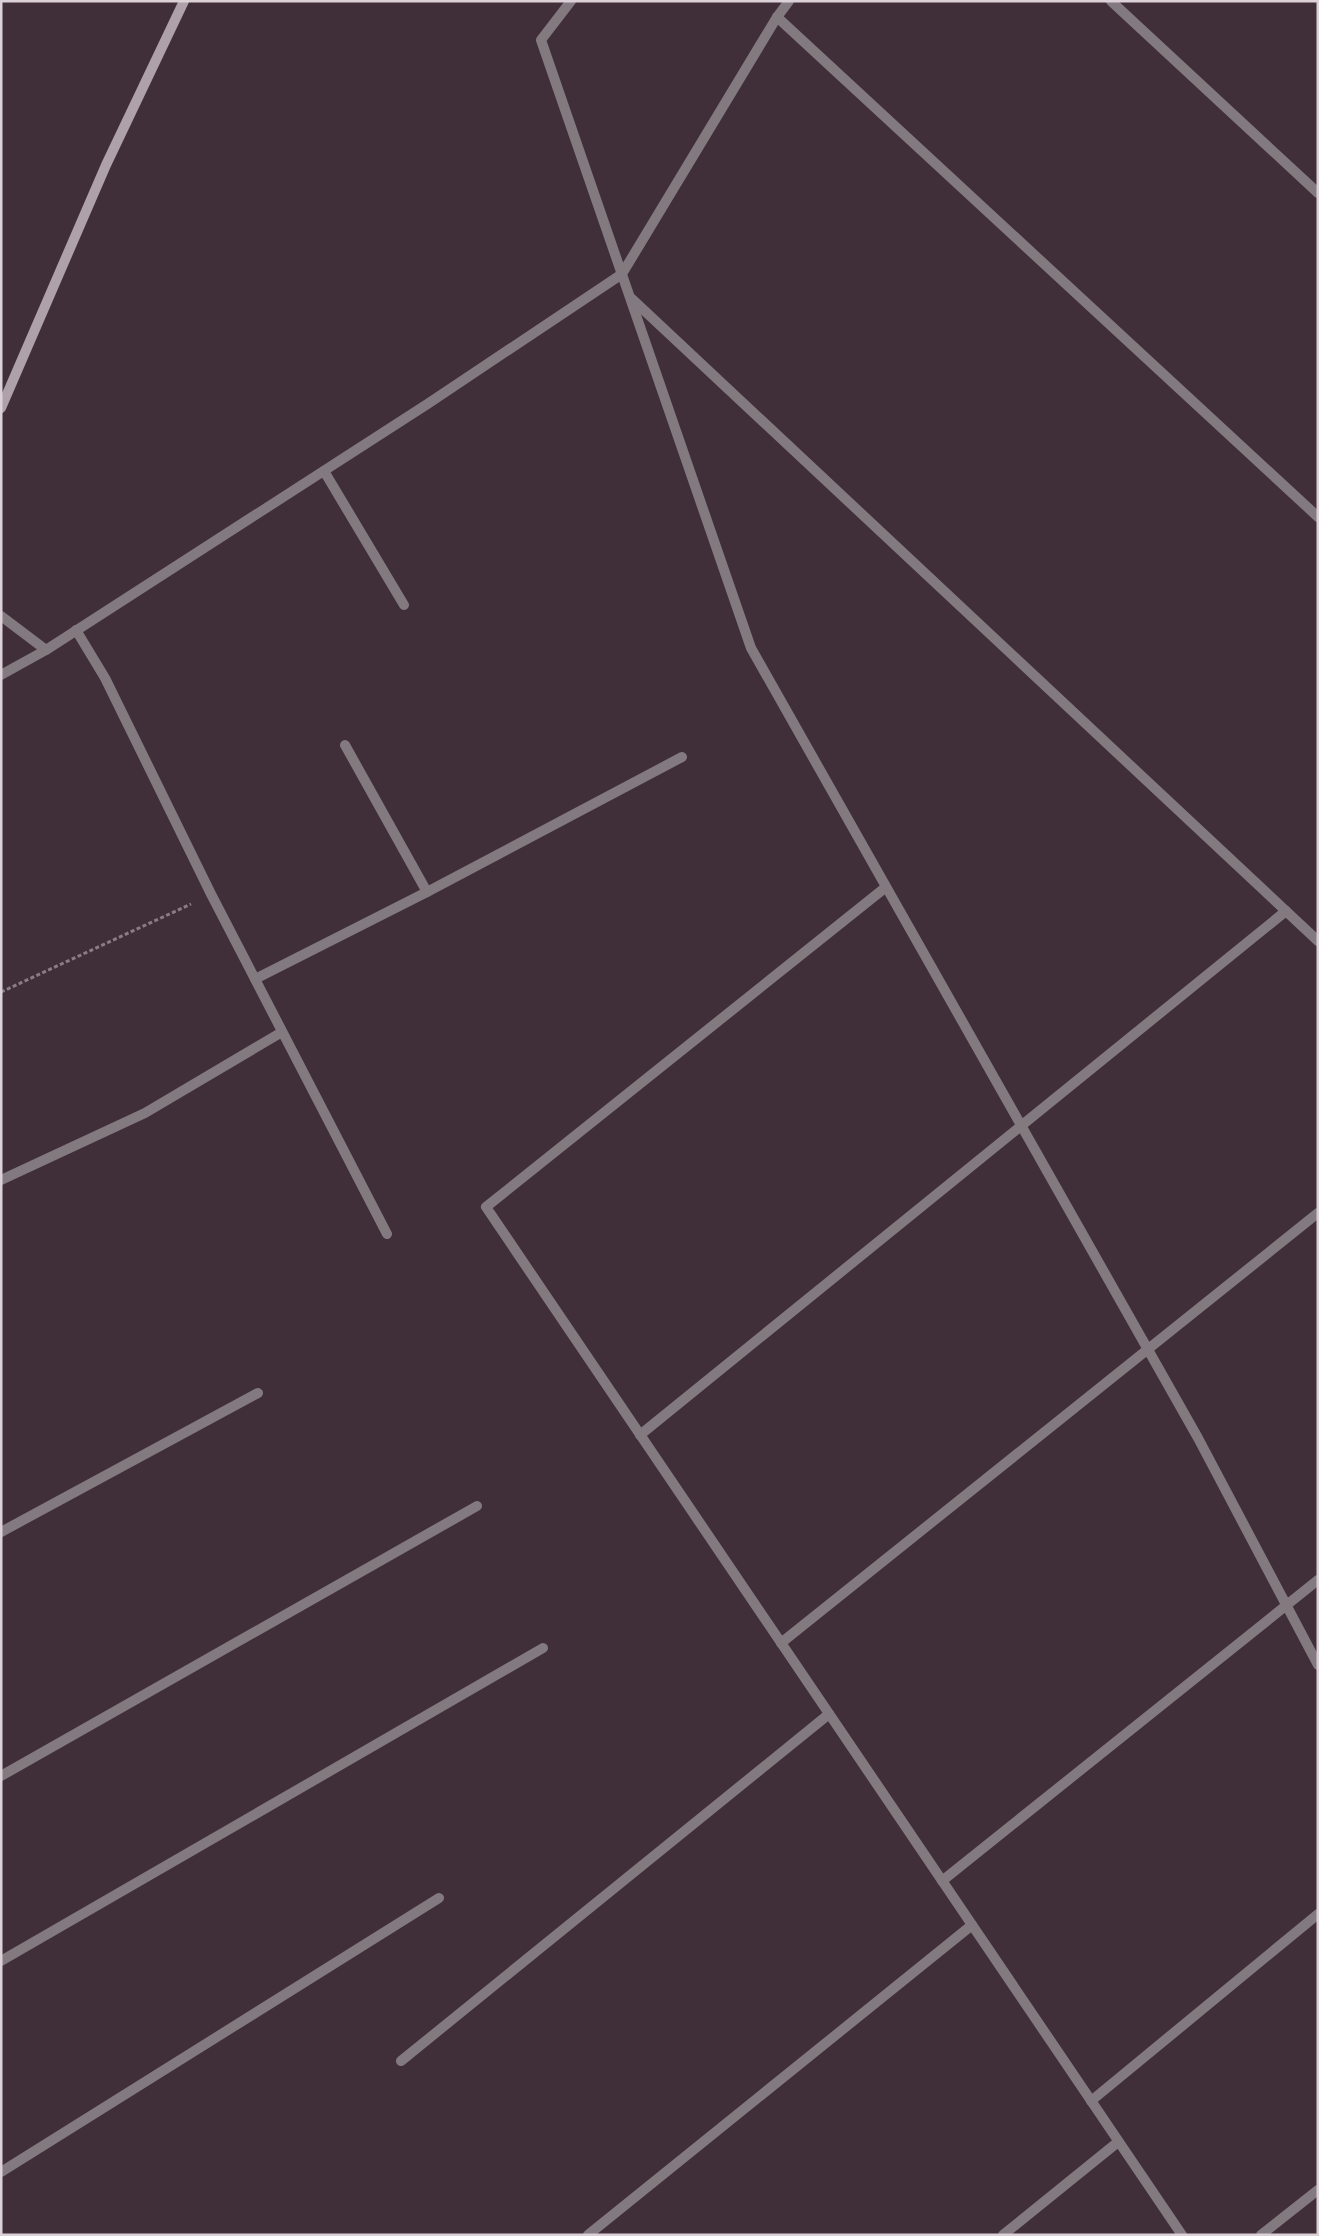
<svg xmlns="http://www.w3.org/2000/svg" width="1319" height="2236" viewBox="0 0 1319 2236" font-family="'Libre Baskerville',serif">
	<rect width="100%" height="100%" fill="#402f39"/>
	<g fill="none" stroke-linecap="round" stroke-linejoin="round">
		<path stroke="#8a7c84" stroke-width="3" stroke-dasharray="4 2.5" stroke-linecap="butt" d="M1,992L191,904"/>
		<g stroke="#837a7f" stroke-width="10">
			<path d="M571,1L541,40L751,648L1198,1438L1318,1665"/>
			<path d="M1111,1L1318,193"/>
			<path d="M777,17L1318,517"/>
			<path d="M632,299L1318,941"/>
			<path d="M324,471L404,605"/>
			<path d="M1,616L46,650"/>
			<path d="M76,630L105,678L211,894L387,1234"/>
			<path d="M1,675L46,650L429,403L622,274L777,17L789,1"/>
			<path d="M345,745L427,892"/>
			<path d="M886,887L486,1207L1182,2235"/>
			<path d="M255,979L427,892L682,757"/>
			<path d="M1,1180L145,1113L282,1032"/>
			<path d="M640,1435L1286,911"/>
			<path d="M1,1532L258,1393"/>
			<path d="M781,1643L1318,1213"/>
			<path d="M1,1776L477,1506"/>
			<path d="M942,1881L1318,1580"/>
			<path d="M1,1961L543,1648"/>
			<path d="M401,2061L829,1714"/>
			<path d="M1091,2101L1318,1914"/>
			<path d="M1,2172L439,1898"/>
			<path d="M588,2235L972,1925"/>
			<path d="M1003,2235L1118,2142"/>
			<path d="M1261,2235L1318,2190"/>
		</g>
		<path stroke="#afa1a9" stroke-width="10" d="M1,408L106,165L184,1"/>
	</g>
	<rect width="1319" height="2236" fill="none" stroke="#ddd1d8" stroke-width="5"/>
</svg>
